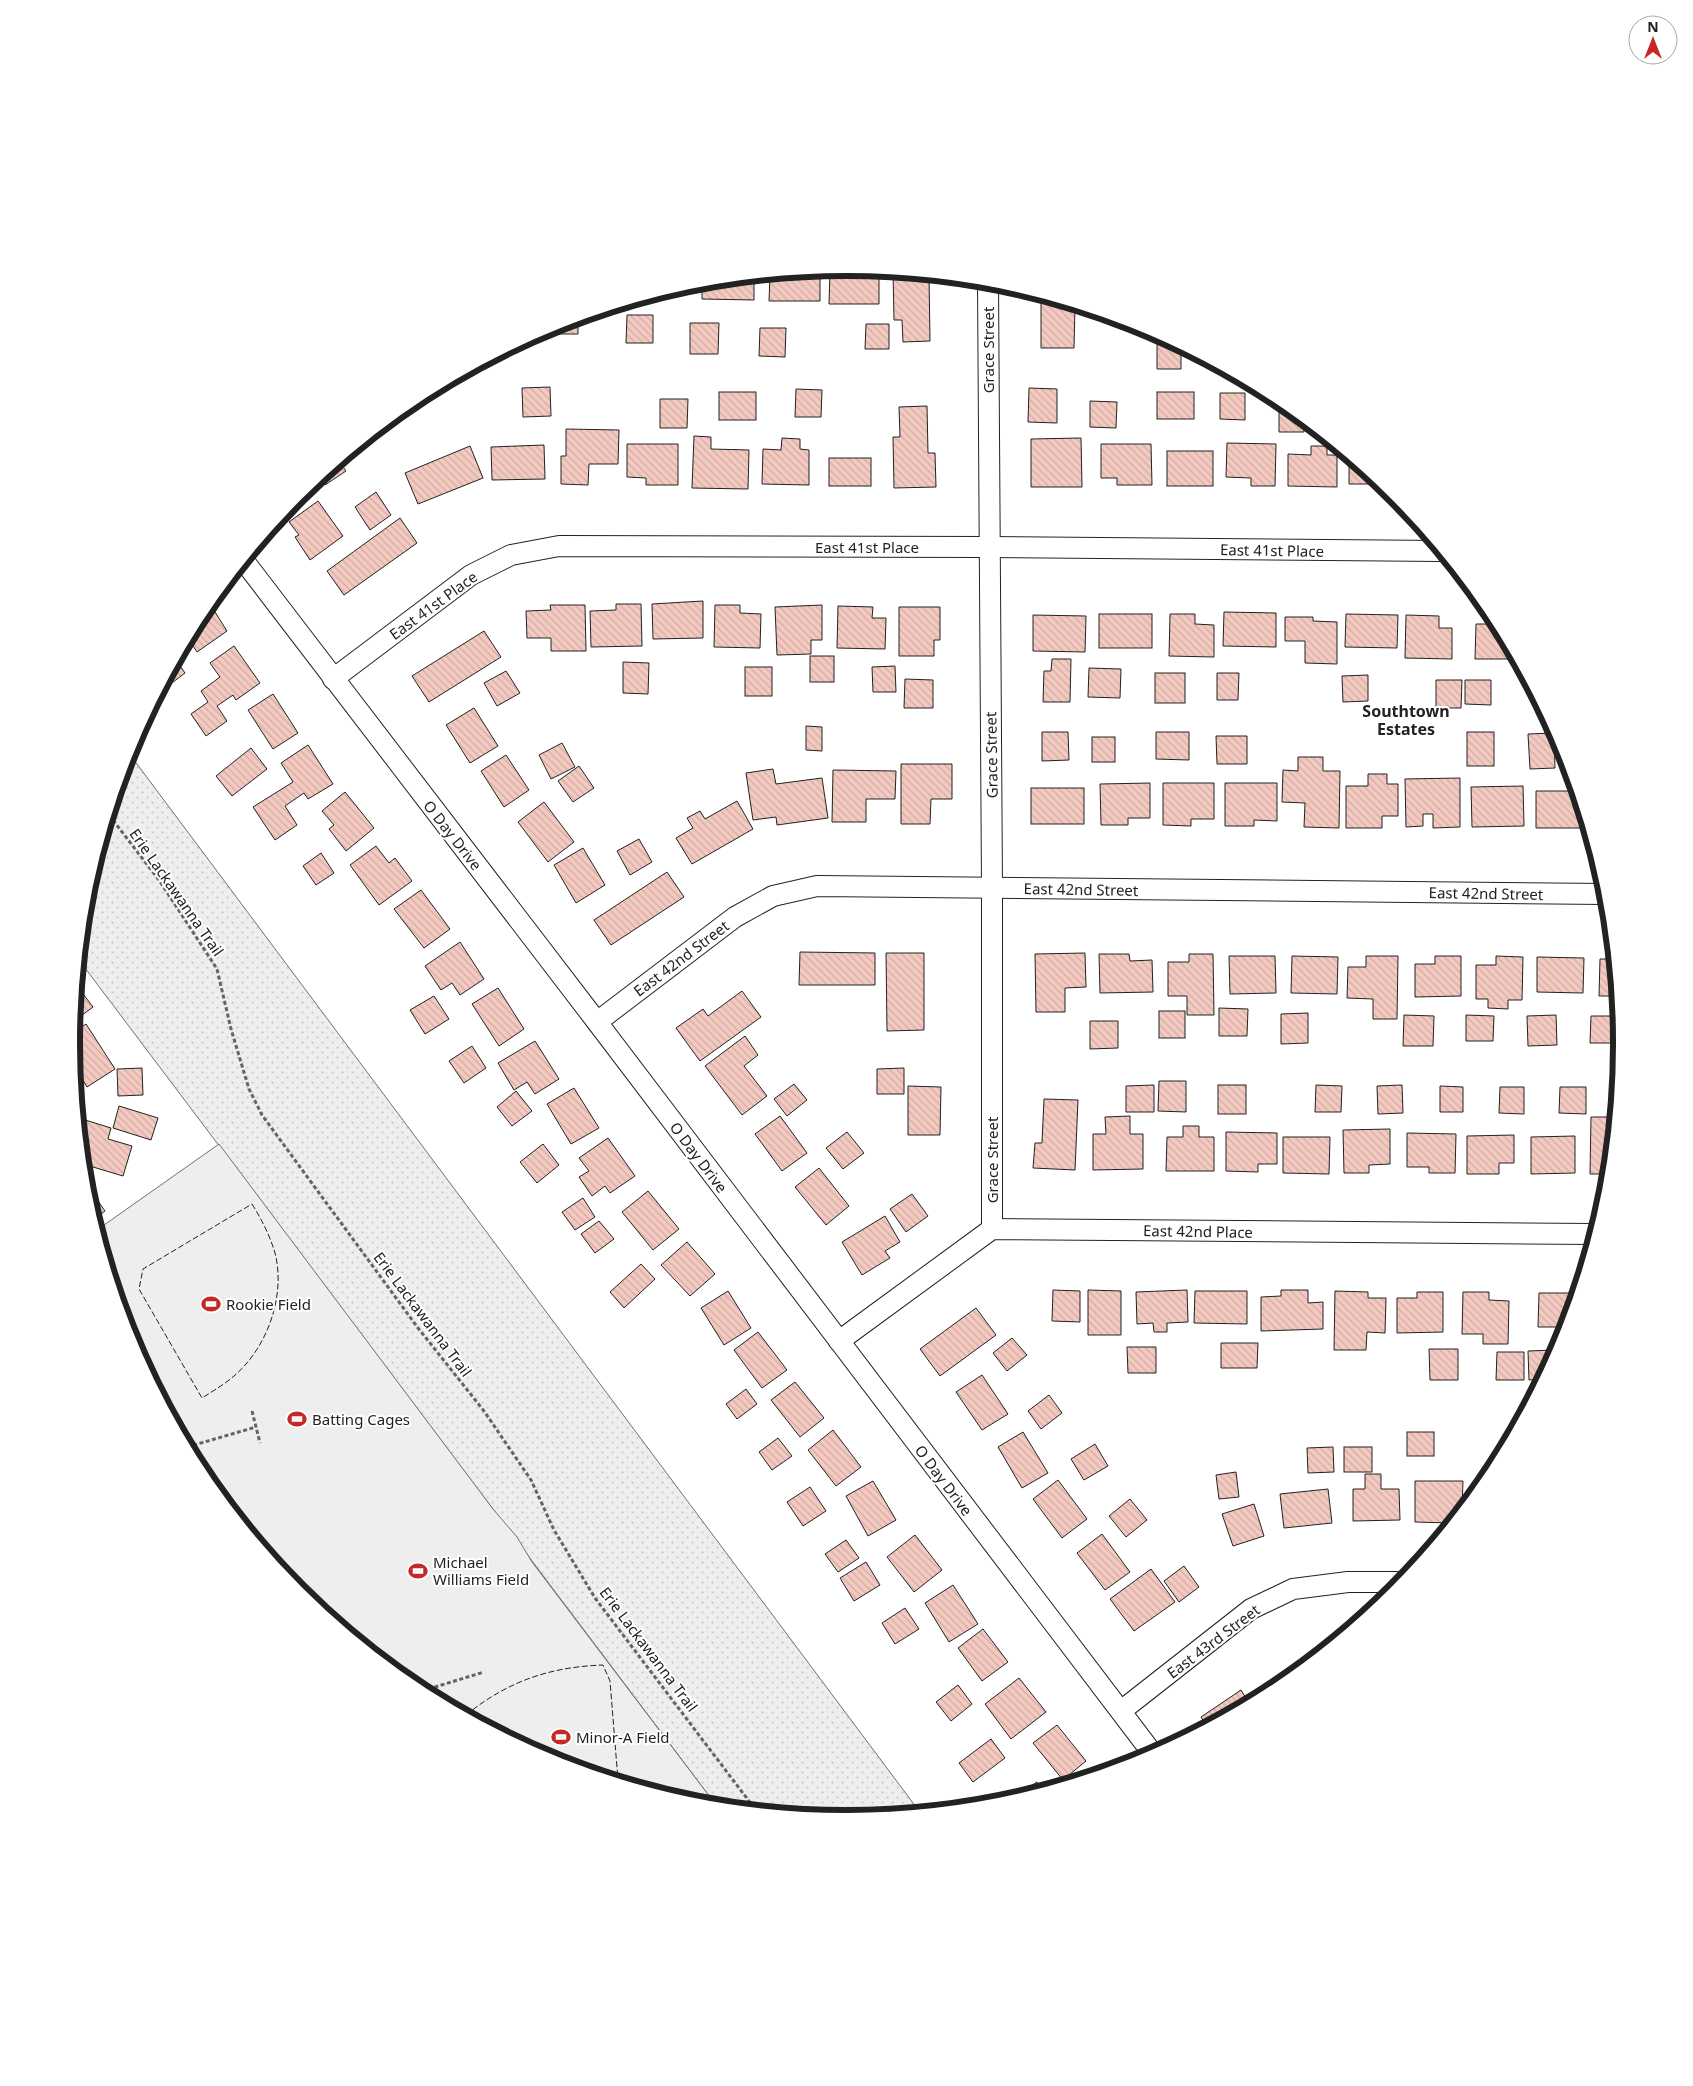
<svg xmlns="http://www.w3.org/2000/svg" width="1693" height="2086" viewBox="0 0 1693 2086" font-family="'Noto Sans',sans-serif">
	<defs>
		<pattern id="grass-dots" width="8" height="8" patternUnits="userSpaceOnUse" patternTransform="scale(1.25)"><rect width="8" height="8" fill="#eee"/><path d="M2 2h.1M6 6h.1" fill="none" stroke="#ccc" stroke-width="1.8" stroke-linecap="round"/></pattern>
		<pattern id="building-back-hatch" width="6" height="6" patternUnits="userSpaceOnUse" patternTransform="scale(1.25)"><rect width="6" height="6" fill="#f3c9c0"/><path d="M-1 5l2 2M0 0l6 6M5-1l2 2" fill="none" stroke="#d0aca5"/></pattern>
	</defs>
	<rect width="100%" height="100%" fill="#fff"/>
	<path fill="url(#grass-dots)" stroke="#6f6f6f" d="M128,752L919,1811L846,1818L716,1805L79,960L86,891Z"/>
	<path fill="#eee" stroke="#6f6f6f" d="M219,1144L493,1509L517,1537L532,1562L716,1805L695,1803L550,1759L416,1687L298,1591L202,1473L130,1339L97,1230Z"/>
	<g fill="url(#building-back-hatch)" stroke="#222">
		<path d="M830,269L879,271V304H829Z"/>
		<path d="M820,270V301H769L770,275Z"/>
		<path d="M893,272L929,276L930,341L903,342L902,320H894Z"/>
		<path d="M754,277V300L702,299V282Z"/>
		<path d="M688,285V294L660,293Z"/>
		<path d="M1041,296L1075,306L1074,348H1041Z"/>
		<path d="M627,315H653V343H626Z"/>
		<path d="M578,318V334H559L558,324Z"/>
		<path d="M690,323H719L718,354H690Z"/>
		<path d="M866,324H889V349H865Z"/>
		<path d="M760,328H786L785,357L759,356Z"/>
		<path d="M1157,344H1176L1181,347V369H1157Z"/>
		<path d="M550,387L551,416L523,417L522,388Z"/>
		<path d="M1029,388L1057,389V423L1028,422Z"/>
		<path d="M796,389L822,390L821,417H795Z"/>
		<rect x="719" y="392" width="37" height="28"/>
		<rect x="1157" y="392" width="37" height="27"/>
		<path d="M1220,393H1245V420L1220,419Z"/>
		<path d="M660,399H688L687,428H660Z"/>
		<path d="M1090,401L1117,402L1116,428L1090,427Z"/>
		<path d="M1279,401L1304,421V432H1279Z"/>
		<path d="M927,406L928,453H935L936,487L894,488L893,437H900L899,407Z"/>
		<path d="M566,429L619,430L618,464H589L588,485L561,484V456H566Z"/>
		<path d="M694,436L711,437V449L749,450L748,489L692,488Z"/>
		<path d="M782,438L800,439V449L809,450V485L762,484L763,449L781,450Z"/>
		<path d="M1081,438L1082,487H1031V439Z"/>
		<path d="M1227,443L1276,444L1275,486H1251V478L1226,477Z"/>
		<path d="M627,444H678V485H646V478L627,477Z"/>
		<path d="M1101,444H1151L1152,485H1117V478H1101Z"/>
		<path d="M544,445L545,479L492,480L491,447Z"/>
		<path d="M470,446L483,478L418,504L405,473Z"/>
		<path d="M1311,446H1327V455H1337V487L1288,486V454L1311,455Z"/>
		<rect x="1167" y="451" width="46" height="35"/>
		<path d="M1349,457L1381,484H1349Z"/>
		<rect x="829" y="458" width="42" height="28"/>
		<path d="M339,461L346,471L325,485L319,478Z"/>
		<path d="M302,491L305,495L290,505L299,495Z"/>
		<path d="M376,492L391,515L370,530L355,507Z"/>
		<path d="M318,501L343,536L310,560L295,537L299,535L289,522Z"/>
		<path d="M400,518L417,543L344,595L327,571Z"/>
		<path d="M703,601V638L653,639L652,604Z"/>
		<path d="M616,604H641L642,646L591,647L590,611L616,610Z"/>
		<path d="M550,605H585L586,651H551V638H527L526,611L551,610Z"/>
		<path d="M715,605H740V613L761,614L760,648L714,647Z"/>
		<path d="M822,605V640H811V654L777,655L775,607Z"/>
		<path d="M838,606L873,607L872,618H886L885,649L837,648Z"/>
		<path d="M899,607H940V640H934V656H899Z"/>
		<path d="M204,610L208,616L215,612L227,631L197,652L188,638Z"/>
		<path d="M1224,612L1276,613V647L1223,646Z"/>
		<rect x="1099" y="614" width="53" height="34"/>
		<path d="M1170,614H1195V624L1214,625V657L1169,656Z"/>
		<path d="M1346,614L1398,615L1397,648L1345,647Z"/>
		<path d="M1033,615L1086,616L1085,652L1033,651Z"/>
		<path d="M1406,615L1439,616V628H1452V659L1405,658Z"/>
		<path d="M1285,617H1313V621L1337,622V664L1305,663V641H1285Z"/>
		<path d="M1495,620L1516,659H1475L1476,624H1495Z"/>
		<path d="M484,631L501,657L429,702L412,676Z"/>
		<path d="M234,646L260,683L236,700L233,695L217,706L227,721L206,736L191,714L208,702L201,691L220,677L210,663Z"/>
		<rect x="810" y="656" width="24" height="26"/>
		<path d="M1052,659H1071L1070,702H1043L1044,671H1051Z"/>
		<path d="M176,660L185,673L160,692Z"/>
		<path d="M623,662L649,663L648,694L623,693Z"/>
		<path d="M895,666L896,692H873L872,667Z"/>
		<rect x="745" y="667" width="27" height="29"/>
		<path d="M1089,668L1121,669L1120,698L1088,697Z"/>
		<path d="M506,671L520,693L497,706L484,683Z"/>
		<rect x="1155" y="673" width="30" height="30"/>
		<path d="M1217,673H1239L1238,700H1217Z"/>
		<path d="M1368,675V701L1343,702L1342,676Z"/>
		<path d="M905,679L933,680V708H904Z"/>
		<path d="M1436,680H1462L1461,708H1436Z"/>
		<path d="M1465,680H1491V705L1465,704Z"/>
		<path d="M273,694L298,733L273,749L248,710Z"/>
		<path d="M474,708L498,746L470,763L446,725Z"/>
		<path d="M806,726L822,727V751L806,750Z"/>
		<path d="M1042,732H1068L1069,760L1042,761Z"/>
		<path d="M1156,732H1189V760L1156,759Z"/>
		<rect x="1467" y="732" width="27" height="34"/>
		<path d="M1554,733L1555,768L1530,769L1528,734Z"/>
		<path d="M1216,736H1247V764H1217Z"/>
		<rect x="1092" y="737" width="23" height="25"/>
		<path d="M562,743L575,767L551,779L539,755Z"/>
		<path d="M308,745L333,784L308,799L304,793L285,806L297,825L275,840L253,807L293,782L281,763Z"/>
		<path d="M251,748L267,769L232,796L216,776Z"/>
		<path d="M506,755L529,790L504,807L481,771Z"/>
		<path d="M1298,757H1323V771H1340L1339,828L1304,827L1305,803L1282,802L1283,770L1298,771Z"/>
		<path d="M901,764H952V799H931L930,824H901Z"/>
		<path d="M579,766L594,788L573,802L558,781Z"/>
		<path d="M773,769L776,784L822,778L828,818L777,825L776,817L753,820L746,773Z"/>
		<path d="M833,770L896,771L895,799H866V822H832Z"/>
		<path d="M1368,774H1387V784H1398V816H1382V828H1346V786H1368Z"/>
		<path d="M1460,778V827L1433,828V814H1423V826L1406,827L1405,779Z"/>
		<path d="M1150,783V818H1128V825H1101L1100,784Z"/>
		<path d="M1163,783H1214V819H1191V826L1163,825Z"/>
		<path d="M1225,783H1277V821L1254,820V826H1225Z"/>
		<path d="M1523,786L1524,826L1472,827L1471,787Z"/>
		<rect x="1031" y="788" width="53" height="36"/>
		<path d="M1536,791H1576L1585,819V828H1536Z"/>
		<path d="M345,792L374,828L346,851L329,829L334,825L322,811Z"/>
		<path d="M737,801L753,829L692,864L676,838L693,828L687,818L700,811L705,819Z"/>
		<path d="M544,802L574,842L548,862L518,822Z"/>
		<path d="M639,839L652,862L630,875L617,851Z"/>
		<path d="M376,846L389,863L395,858L412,881L379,905L350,865Z"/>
		<path d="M583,848L605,885L576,903L554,865Z"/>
		<path d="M321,853L334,873L316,885L303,866Z"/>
		<path d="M667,872L684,897L611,945L594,920Z"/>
		<path d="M421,890L450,929L424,948L394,909Z"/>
		<path d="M460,942L484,979L460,995L452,983L441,990L425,966Z"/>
		<path d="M800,952L875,953V985H799Z"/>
		<path d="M886,953H924V1030L887,1031Z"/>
		<path d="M1085,953L1086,987L1065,988V1012H1036L1035,954Z"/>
		<path d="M1099,954H1129L1130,961L1152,960L1153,992L1100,993Z"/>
		<path d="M1189,954H1213L1214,1015H1187V996H1168V962H1189Z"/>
		<path d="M1229,956H1275L1276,993L1230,994Z"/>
		<path d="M1292,956L1338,957L1337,994L1291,993Z"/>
		<path d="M1366,956H1398L1397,1019H1373V999L1347,998L1348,967H1366Z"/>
		<path d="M1435,956H1461V996L1415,997V964H1435Z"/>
		<path d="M1496,956L1523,957L1522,1000H1508V1009L1488,1008V999H1476V965H1496Z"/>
		<path d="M1537,957L1584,958L1583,993L1537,992Z"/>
		<path d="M1600,959H1613L1618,1001H1616V996H1599Z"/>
		<path d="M77,986L93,1007L73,1022Z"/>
		<path d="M498,988L524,1029L499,1046L472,1004Z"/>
		<path d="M742,991L761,1017L700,1061L676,1028L703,1009L708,1016Z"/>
		<path d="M434,996L449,1019L425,1034L410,1010Z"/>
		<path d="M1219,1008L1248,1009L1247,1036H1219Z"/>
		<rect x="1159" y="1011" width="26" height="27"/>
		<path d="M1308,1013V1043L1281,1044V1014Z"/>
		<path d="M1404,1015L1434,1016L1433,1046H1403Z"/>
		<path d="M1466,1015L1494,1016L1493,1041H1466Z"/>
		<path d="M1556,1015L1557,1045L1528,1046L1527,1016Z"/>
		<path d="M1591,1016H1615V1043H1590Z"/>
		<path d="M1090,1021H1118V1048L1090,1049Z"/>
		<path d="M86,1024L115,1069L87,1087L74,1066L71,1043L72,1033Z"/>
		<path d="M745,1036L758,1055L744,1066L767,1096L742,1115L705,1066Z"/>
		<path d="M535,1041L559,1079L535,1094L527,1082L514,1090L498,1063Z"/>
		<path d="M472,1046L486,1068L464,1083L449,1061Z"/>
		<path d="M142,1068L143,1095L118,1096L117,1069Z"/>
		<path d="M904,1068V1094H877V1069Z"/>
		<path d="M1159,1081H1186V1112L1158,1111Z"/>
		<path d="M794,1084L807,1100L787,1116L774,1099Z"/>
		<path d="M1154,1085V1112H1126V1086Z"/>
		<rect x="1218" y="1085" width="28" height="29"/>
		<path d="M1316,1085L1342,1086L1341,1112H1315Z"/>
		<path d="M1402,1085L1403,1113L1378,1114L1377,1086Z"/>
		<path d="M908,1086L941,1087L940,1135H908Z"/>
		<path d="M1440,1086L1463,1087V1112H1440Z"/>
		<path d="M1500,1087H1524V1114L1499,1113Z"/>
		<path d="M1560,1087H1586V1114L1559,1113Z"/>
		<path d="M574,1088L599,1128L571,1144L547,1104Z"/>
		<path d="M516,1091L532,1111L512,1126L497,1107Z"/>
		<path d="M1044,1099L1078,1100L1075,1170L1033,1168L1035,1143H1042Z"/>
		<path d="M119,1106L158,1118L151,1140L113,1128Z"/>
		<path d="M780,1116L807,1153L782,1171L755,1134Z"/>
		<path d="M1130,1116V1134H1143V1169L1093,1170V1134H1106L1105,1117Z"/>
		<path d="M1591,1117H1610V1130H1613L1609,1174H1590Z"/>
		<path d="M82,1119L111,1128L108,1139L132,1146L123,1176L83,1164L80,1127Z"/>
		<path d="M1183,1126H1199V1137H1214V1171H1166L1167,1137H1183Z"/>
		<path d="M1390,1129V1164L1369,1165V1173H1344L1343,1130Z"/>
		<path d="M847,1132L864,1153L843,1169L826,1148Z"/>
		<path d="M1226,1132L1277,1133V1164H1258V1172L1226,1171Z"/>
		<path d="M1407,1133L1456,1134L1455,1173H1429V1167H1407Z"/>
		<path d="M1514,1135V1163H1499V1174H1467V1136Z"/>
		<path d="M1575,1136V1173L1531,1174V1137Z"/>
		<path d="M1283,1137H1330L1329,1174L1283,1173Z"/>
		<path d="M608,1138L635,1176L610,1193L605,1186L592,1196L579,1177L589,1171L579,1158Z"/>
		<path d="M543,1144L559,1165L537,1183L520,1162Z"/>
		<path d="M819,1168L849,1206L826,1225L795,1187Z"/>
		<path d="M88,1187L105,1211L94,1219L86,1194V1189Z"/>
		<path d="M648,1191L679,1229L653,1250L622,1212Z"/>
		<path d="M912,1194L928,1216L906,1232L890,1209Z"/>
		<path d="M583,1198L595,1217L575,1230L562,1212Z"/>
		<path d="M885,1216L900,1242L885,1251L890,1258L862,1275L842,1242Z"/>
		<path d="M599,1221L614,1239L595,1253L581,1234Z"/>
		<path d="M687,1242L715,1274L690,1296L661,1265Z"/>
		<path d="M641,1264L655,1279L624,1308L610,1292Z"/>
		<path d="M1053,1290L1080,1291V1322L1052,1321Z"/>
		<path d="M1088,1290L1121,1291V1335H1088Z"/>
		<path d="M1187,1290L1188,1322L1167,1323V1332H1154L1153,1323L1137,1324L1136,1292Z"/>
		<path d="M1281,1290H1308V1303L1323,1302V1329L1261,1331V1297L1281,1296Z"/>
		<path d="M728,1291L751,1328L724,1345L701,1308Z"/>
		<path d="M1195,1291H1247V1324L1194,1323Z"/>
		<path d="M1335,1291L1368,1292V1298H1386L1385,1333L1367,1332L1366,1350H1334Z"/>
		<path d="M1417,1292H1443V1332L1397,1333V1298H1417Z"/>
		<path d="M1463,1292H1489V1300L1509,1301L1508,1344H1483V1334H1462Z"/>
		<path d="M1539,1293H1577L1566,1327H1538Z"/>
		<path d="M976,1308L996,1335L940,1376L920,1349Z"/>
		<path d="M758,1332L787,1370L762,1388L734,1350Z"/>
		<path d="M1012,1338L1027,1355L1007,1371L993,1353Z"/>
		<path d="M1221,1343H1258L1257,1368H1221Z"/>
		<path d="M1127,1347H1156V1373H1128Z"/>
		<path d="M1429,1349H1458V1380H1430Z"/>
		<path d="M1556,1350L1542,1379L1529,1380L1528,1351Z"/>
		<path d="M1497,1352H1524V1380H1496Z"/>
		<path d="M982,1375L1008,1414L982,1430L956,1392Z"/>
		<path d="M795,1382L824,1418L800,1437L771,1400Z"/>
		<path d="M746,1389L757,1404L737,1419L726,1404Z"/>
		<path d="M1049,1395L1062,1413L1041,1429L1028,1411Z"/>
		<path d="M833,1430L861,1467L836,1486L808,1450Z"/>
		<path d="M1023,1432L1048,1473L1022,1488L998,1447Z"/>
		<rect x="1407" y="1432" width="27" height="24"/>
		<path d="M778,1438L792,1456L772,1470L759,1452Z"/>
		<path d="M1095,1444L1108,1466L1084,1480L1071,1459Z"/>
		<path d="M1333,1447L1334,1472L1308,1473L1307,1448Z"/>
		<rect x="1344" y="1447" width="28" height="25"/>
		<path d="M1236,1472L1239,1497L1219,1499L1216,1475Z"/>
		<path d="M1365,1474H1381V1489H1399L1400,1520L1353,1521V1489H1365Z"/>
		<path d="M1058,1480L1087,1519L1062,1538L1033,1499Z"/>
		<path d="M873,1481L896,1520L868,1536L846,1496Z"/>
		<path d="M1415,1481H1463L1462,1509L1451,1523L1415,1522Z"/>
		<path d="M810,1487L826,1511L803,1526L787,1502Z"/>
		<path d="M1470,1487H1480L1469,1500Z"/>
		<path d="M1328,1489L1332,1523L1284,1528L1280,1494Z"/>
		<path d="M1130,1499L1147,1520L1126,1537L1109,1516Z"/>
		<path d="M1254,1504L1264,1536L1233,1546L1222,1514Z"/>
		<path d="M1102,1534L1130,1572L1105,1590L1077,1553Z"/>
		<path d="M915,1535L942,1570L914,1592L887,1557Z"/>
		<path d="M846,1540L859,1558L838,1572L825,1554Z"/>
		<path d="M866,1562L880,1585L854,1601L840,1578Z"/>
		<path d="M1184,1566L1199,1587L1179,1602L1164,1581Z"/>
		<path d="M1151,1569L1175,1602L1134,1631L1110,1599Z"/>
		<path d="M953,1585L978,1624L949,1642L925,1603Z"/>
		<path d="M905,1608L919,1629L895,1644L882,1623Z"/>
		<path d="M983,1629L1008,1662L982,1681L958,1648Z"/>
		<path d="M1019,1678L1046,1712L1011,1739L985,1704Z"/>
		<path d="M958,1685L972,1704L951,1721L936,1702Z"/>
		<path d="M1241,1690L1249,1703L1206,1725L1201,1717Z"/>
		<path d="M1057,1725L1086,1761L1063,1780L1033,1743Z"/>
		<path d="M991,1739L1005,1758L973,1782L959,1763Z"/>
		<path d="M1037,1782L1042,1790L1017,1798L1016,1796Z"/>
	</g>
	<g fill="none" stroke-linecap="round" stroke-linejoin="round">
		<g stroke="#222" stroke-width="22">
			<g id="minor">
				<path d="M988,282L992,888V1229"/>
				<path d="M244,561L597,1022L1153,1754"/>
				<path d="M333,679L471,575L511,555L559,546L989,547L1441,551"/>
				<path d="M597,1022L735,917L773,896L817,886L1607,894"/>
				<path d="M839,1341L992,1229L1595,1234"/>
				<path d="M1121,1711L1251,1609L1293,1589L1348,1582H1403"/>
			</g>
		</g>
		<g stroke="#646464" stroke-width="3" stroke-dasharray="4 2.5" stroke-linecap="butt">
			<path d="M109,815L159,880L217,969L231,1029L249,1089L262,1115L418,1328L484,1411L531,1480L554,1530L595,1598L755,1809"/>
			<path d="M252,1411L260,1443"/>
			<path d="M187,1447L256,1427"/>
			<path d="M422,1691L484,1672"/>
		</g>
		<use href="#minor" stroke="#fff" stroke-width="20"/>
		<g stroke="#222" stroke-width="1" stroke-dasharray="6 2.5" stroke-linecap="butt">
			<path d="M252,1204C262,1220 270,1236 275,1253C286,1296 267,1348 234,1376C225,1384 213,1391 202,1398L139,1289L143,1269Z"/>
			<path d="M466,1715C508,1681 550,1667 603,1665L610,1681L618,1780"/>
		</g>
	</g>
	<defs>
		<g id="stadium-bare" transform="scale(1.5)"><path d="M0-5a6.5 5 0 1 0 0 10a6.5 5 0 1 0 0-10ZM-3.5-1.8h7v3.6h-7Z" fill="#c62828" stroke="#fff" stroke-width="2.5" paint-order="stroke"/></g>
	</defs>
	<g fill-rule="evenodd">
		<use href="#stadium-bare" x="211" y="1304"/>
		<use href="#stadium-bare" x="297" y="1419"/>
		<use href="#stadium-bare" x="418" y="1571"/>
		<use href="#stadium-bare" x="561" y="1737"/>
	</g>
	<g text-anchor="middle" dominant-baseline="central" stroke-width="4" stroke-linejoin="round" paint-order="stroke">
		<g font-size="15" fill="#222" stroke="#fff">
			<text transform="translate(988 350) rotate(-90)">Grace Street</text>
			<text x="867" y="547">East 41st Place</text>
			<text transform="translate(1272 550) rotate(1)">East 41st Place</text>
			<text transform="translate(433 605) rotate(-36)">East 41st Place</text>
			<text transform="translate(991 755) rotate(-91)">Grace Street</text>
			<text transform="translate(453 835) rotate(52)">O Day Drive</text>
			<text transform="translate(1081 889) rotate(1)">East 42nd Street</text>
			<text transform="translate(177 892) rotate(55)">Erie Lackawanna Trail</text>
			<text transform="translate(1486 893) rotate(1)">East 42nd Street</text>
			<text transform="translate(681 958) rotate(-37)">East 42nd Street</text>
			<text transform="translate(699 1157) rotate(53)">O Day Drive</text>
			<text transform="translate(992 1160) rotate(-90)">Grace Street</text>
			<text transform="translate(1198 1231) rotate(1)">East 42nd Place</text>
			<text transform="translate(423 1314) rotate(53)">Erie Lackawanna Trail</text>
			<text transform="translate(944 1480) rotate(53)">O Day Drive</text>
			<text transform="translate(1213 1641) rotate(-37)">East 43rd Street</text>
			<text transform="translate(649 1649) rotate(53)">Erie Lackawanna Trail</text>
		</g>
		<g font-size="15" fill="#222" stroke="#fff" text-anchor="start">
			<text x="226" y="1304">Rookie Field</text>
			<text x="312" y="1419">Batting Cages</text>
			<text x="433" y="1562">Michael<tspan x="433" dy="17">Williams Field</tspan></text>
			<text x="576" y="1737">Minor-A Field</text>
		</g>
		<g font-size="16" font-weight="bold" fill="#222" stroke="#fff">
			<text x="1406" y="711">Southtown<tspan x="1406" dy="18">Estates</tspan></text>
		</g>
	</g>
	<path d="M0 0H1693V2086H0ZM846 276H847A766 766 0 0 1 1613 1042V1044A766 766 0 0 1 847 1810H846A766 766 0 0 1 80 1044V1042A766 766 0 0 1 846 276Z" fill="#fff" fill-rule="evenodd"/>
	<path fill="none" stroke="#222" stroke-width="6" d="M846 276H847A766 766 0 0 1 1613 1042V1044A766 766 0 0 1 847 1810H846A766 766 0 0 1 80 1044V1042A766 766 0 0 1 846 276Z"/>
	<g transform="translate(1653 40)"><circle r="24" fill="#ffffff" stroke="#a7a7a7"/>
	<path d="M0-4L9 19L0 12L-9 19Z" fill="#c62828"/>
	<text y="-8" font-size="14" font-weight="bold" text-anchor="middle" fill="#222222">N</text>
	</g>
</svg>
